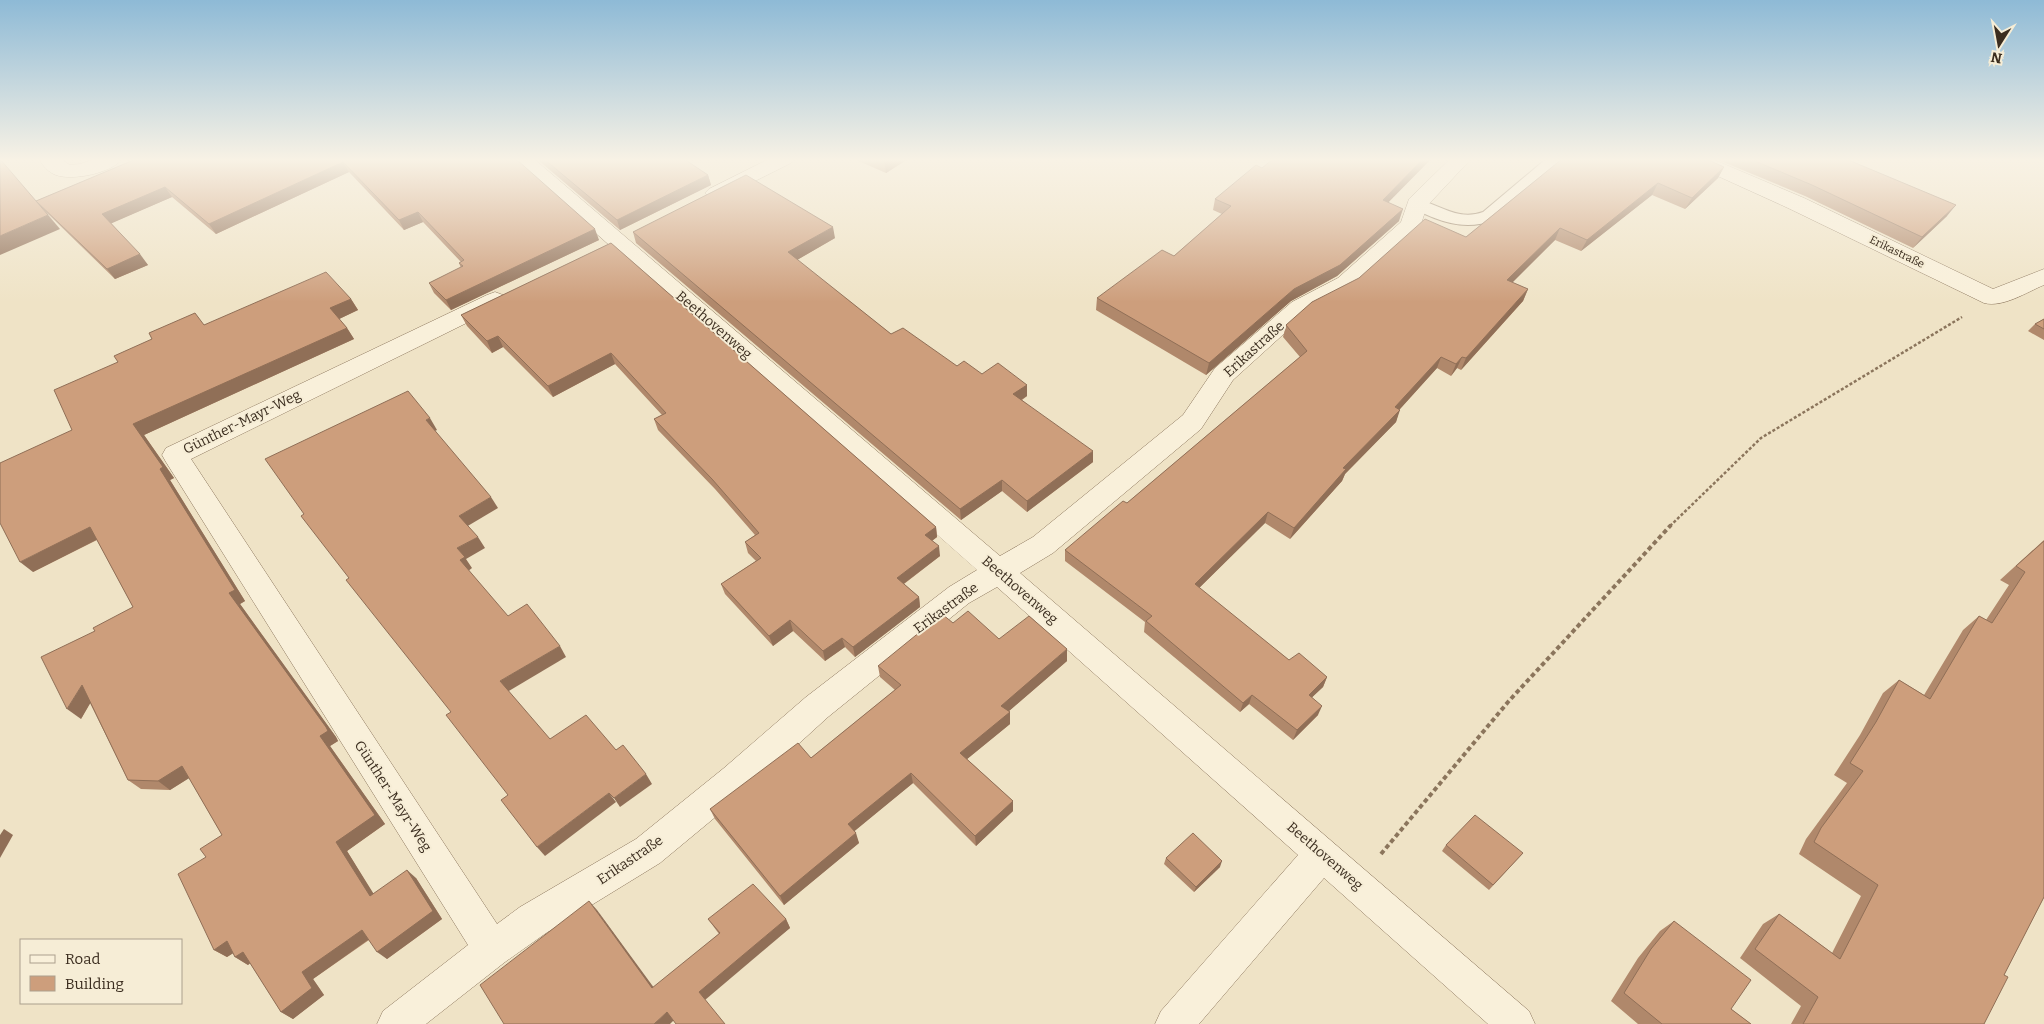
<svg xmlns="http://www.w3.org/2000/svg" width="2044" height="1024" viewBox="0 0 2044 1024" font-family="Bitter,serif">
	<rect width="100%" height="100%" fill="#efe3c6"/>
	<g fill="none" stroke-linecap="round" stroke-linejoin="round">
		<g stroke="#8b755c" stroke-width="2">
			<path id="service" d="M1546,159H1564L1495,220C1470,229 1449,225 1425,214C1419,211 1412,210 1408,204L1411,200L1417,199C1440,205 1458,221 1483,212Z"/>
		</g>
		<g stroke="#8b755c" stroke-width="1">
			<g id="minor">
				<path d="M39,159H60L70,165L80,164L95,159H122C112,173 72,181 56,175C48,172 43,166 39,159Z"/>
				<path d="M512,159H534L1000,556L1033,537L1183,415L1215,368L1292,302L1338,278L1401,222L1409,199L1450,159H1471L1427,206L1419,230L1354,288L1308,312L1233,380L1201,429L1053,553L1020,573L1529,1011L1535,1024H1488L1324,878L1199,1024H1155L1161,1011L1298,855L997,587L969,603L828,717L748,790L660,863L546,933L505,962L426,1024H377L383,1011L468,945L166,462L162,455L166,448L487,295L495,292L503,295L507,300L503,305L191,459L497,924L520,907L636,839L724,768L806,697L949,587L977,570Z"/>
				<path d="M769,159H794L791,163L723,197L716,199L709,197L705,193L709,189Z"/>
				<path d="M1686,159H1712L1804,198L1993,289L2044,269V285C2027,292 2003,308 1984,303L1788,208L1689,163Z"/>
			</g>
		</g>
		<path stroke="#8b755c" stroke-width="2.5" stroke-dasharray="3 2" stroke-linecap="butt" d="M1670,526L1761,438L1962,317"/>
		<path stroke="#8b755c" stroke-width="4" stroke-dasharray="4.5 3" stroke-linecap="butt" d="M1381,854L1508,702L1671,525"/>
		<use href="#service" fill="#f9f0da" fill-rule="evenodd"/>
		<use href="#minor" fill="#f9f0da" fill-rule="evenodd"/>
	</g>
	<g fill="#b0886b">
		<path d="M136,159H516L599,240L451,310L434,293L429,283L461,268L459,263L461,262L423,222L404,230L349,172L216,234L172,197L111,223L148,265L115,279L46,212L60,229L36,201Z"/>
		<path d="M537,159H684L708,175L711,185L620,230Z"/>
		<path d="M854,159H908L886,173Z"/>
		<path d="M1273,159H1431L1388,202L1399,221L1337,276L1291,301L1206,375L1096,310L1097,298L1174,256L1222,214L1213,210L1215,199L1262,168Z"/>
		<path d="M1562,159L1724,167L1718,178L1685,209L1652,195L1581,251L1555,240L1512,282L1528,289L1523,301L1461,370L1457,368L1451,376L1437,368L1399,410L1396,422L1345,474L1342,481L1290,539L1265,523L1199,588L1289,660L1327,677L1323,687L1312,697L1318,715L1293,740L1249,704L1240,712L1144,632L1145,622L1065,561V550L1127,503L1300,357L1283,337L1286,325L1466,237Z"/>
		<path d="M1716,159H1846L1947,216L1913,248L1805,196Z"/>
		<path d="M633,232L835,238L797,260L891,334L957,366L982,374L1027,385V396L1022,400L1093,462L1027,512L1002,491L961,520L636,243Z"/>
		<path d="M611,243L936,527L937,537L932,541L940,556L904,584L919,597L920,607L855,657L845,647L825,661L793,631L773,646L725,594L721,584L756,561L748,553L745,542L755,535L715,489L658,430L654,419L662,415L615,364L553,397L503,347L492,353L467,326L461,315Z"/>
		<path d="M351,299L358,310L339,319L347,328L354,339L144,435L174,478L170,480L245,601L240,604L336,737L338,741L330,746L385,824L347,851L373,894L416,878L442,919L387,959L369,940L313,979L324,995L293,1019L281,1012L250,963L248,965L235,957L233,953L227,957L214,950L206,857L222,835L189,778L170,790L141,789L128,780L90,703L81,719L95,631L133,607L97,540L33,572L72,430L118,362L205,325Z"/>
		<path d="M2044,319V340L2028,331L2035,324Z"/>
		<path d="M2044,540V897L2004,975L1984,1024H1791L1801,1006L1740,958L1763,924L1779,914L1832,953L1861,896L1799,854L1806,839L1847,783L1834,775L1860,735L1883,693L1899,680L1924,695L1963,630L1979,616L1986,620L2009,585L2000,580Z"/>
		<path d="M953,623L1067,661L1009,711L1010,712V724L967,759L1013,801V811L976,846L913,783L854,831L859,843L784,905L715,819L710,809L811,758L895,690L880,677L878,666Z"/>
		<path d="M1446,845L1523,853L1489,890L1442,851Z"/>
		<path d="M1166,858L1220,867L1194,892L1164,864Z"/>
		<path d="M597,910L653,988L719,934L708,919H786L790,928L673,1021Z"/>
		<path d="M1674,921L1731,1009L1751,1024H1638L1611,1001L1638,958L1660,931Z"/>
	</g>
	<g fill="#906f57">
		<path d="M888,159H908L886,173L884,161Z"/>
		<path d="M1423,159H1431L1379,212L1383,200Z"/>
		<path d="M343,162L349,172L216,234L209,224Z"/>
		<path d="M1724,167L1718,178L1685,209L1692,198Z"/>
		<path d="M708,175L711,185L620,230L617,220Z"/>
		<path d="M1658,183L1652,195L1581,251L1587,240Z"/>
		<path d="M165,187L172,197L110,224L102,214Z"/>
		<path d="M1956,205L1947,216L1913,248L1922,237Z"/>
		<path d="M1403,209L1399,221L1337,276L1291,301L1206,375L1209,363L1294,289Z"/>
		<path d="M418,212L423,222L404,230L399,220Z"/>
		<path d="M48,215L60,229L0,255V236Z"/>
		<path d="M833,227L835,238L790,264L788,252Z"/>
		<path d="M1560,228L1555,240L1503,292L1507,280Z"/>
		<path d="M595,229L599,240L451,310L446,300Z"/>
		<path d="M140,254L148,265L115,279L107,269Z"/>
		<path d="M1528,289L1523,301L1461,370L1466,358Z"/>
		<path d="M351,299L358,310L337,320L330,308Z"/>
		<path d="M347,328L354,339L144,435L174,478L170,480L245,601L240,604L336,737L338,741L330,746L385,824L347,851L380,904L370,896L336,842L320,736L229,593L133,424Z"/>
		<path d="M498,336L503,347L492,353L487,341Z"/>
		<path d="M611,353L615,364L553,397L548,386Z"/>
		<path d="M1441,357L1437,368L1391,419L1395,407Z"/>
		<path d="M1462,357L1457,368L1451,376L1456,364Z"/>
		<path d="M1027,385V396L1013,405V394Z"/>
		<path d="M1400,410L1396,422L1345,474L1342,481L1290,539L1294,528L1343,468Z"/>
		<path d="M430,418L437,430L433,432L426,420Z"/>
		<path d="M1093,451V462L1027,512V501Z"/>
		<path d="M1002,480V491L961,520L960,509Z"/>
		<path d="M491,497L498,508L466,527L459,516Z"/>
		<path d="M1268,512L1265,523L1192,595L1195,584Z"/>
		<path d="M90,527L102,537L33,572L20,562Z"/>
		<path d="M936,527L937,537L926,545L925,535Z"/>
		<path d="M478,537L485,548L466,559L472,568L467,572L460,560L457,548Z"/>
		<path d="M939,546L940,556L898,588L897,578Z"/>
		<path d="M919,597L920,607L855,657L853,647Z"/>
		<path d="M790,620L793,631L773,646L769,636Z"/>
		<path d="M842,638L845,647L825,661L823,651Z"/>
		<path d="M560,646L566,657L507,692L500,681Z"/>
		<path d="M1067,649V661L1002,717L1001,706Z"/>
		<path d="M1327,677L1323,687L1305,704L1309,695Z"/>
		<path d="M82,685L95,695L81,719L67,709Z"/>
		<path d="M1252,695L1249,704L1240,712L1243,703Z"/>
		<path d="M1322,706L1318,715L1293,740L1297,730Z"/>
		<path d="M1010,712V724L961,764L960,753Z"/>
		<path d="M182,766L194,775L170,790L158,781Z"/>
		<path d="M911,773L913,783L851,834L848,824Z"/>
		<path d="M646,774L652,784L620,807L614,798Z"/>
		<path d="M609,793L616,802L545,856L537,847Z"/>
		<path d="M1013,801V811L976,846L975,836Z"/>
		<path d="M4,829L13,835L0,858V835Z"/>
		<path d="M856,833L859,843L784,905L780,896Z"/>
		<path d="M1222,861L1220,867L1194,892L1196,887Z"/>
		<path d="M407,870L416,878L442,919L387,959L377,952Z"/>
		<path d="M589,901L597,910L660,996L652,988Z"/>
		<path d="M786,919L790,928L705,1000L699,992Z"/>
		<path d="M362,930L372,937L313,979L324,995L293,1019L281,1012L302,972Z"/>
		<path d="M227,941L240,949L227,957L214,950Z"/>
		<path d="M243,952L255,959L248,965L235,957Z"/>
		<path d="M667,1012L674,1020L670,1024H654Z"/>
	</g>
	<g fill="#cd9e7c" stroke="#906f57">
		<path d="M0,159L48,215L0,236Z"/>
		<path d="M136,159H516L595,229L446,300L429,283L463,266L459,263L464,260L418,212L399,220L343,162L209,224L165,187L102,214L140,254L107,269L36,201Z"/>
		<path d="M544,159H684L708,175L617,220Z"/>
		<path d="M879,159H888L884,161Z"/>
		<path d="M1273,159H1423L1383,200L1403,209L1340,265L1294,289L1209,363L1097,298L1162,250L1174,256L1231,206L1215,199L1256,165L1262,168Z"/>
		<path d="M1562,159H1706L1724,167L1692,198L1658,183L1587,240L1560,228L1507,280L1528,289L1466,358L1462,357L1456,364L1441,357L1395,407L1400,410L1343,468L1346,469L1294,528L1268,512L1195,584L1289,660L1299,653L1327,677L1309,695L1322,706L1297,730L1252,695L1243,703L1146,621L1152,616L1065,550L1123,501L1127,503L1307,351L1286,325L1312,302L1359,278L1425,219L1466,237Z"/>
		<path d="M1750,159H1846L1956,205L1922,237L1812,185Z"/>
		<path d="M746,175L833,227L788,252L891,334L903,328L957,366L964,361L982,374L998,363L1027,385L1013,394L1093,451L1027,501L1002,480L960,509L633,232Z"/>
		<path d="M611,243L936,527L925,535L939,546L897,578L919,597L853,647L842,638L823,651L790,620L769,636L721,584L761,558L745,542L759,533L712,479L654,419L666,413L611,353L548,386L498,336L487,341L461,315Z"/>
		<path d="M326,272L351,299L330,308L347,328L133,424L163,467L160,469L235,590L229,593L326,727L328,731L320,736L375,815L336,842L370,896L407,870L433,911L377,952L362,930L302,972L312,988L281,1012L243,952L235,957L227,941L214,950L178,874L206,857L200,849L222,835L182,766L158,781L128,780L82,685L67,709L41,657L95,631L93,628L133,607L90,527L20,562L0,523V463L72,430L54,390L118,362L114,356L152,339L149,333L195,313L204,325Z"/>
		<path d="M2044,319V329L2035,324Z"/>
		<path d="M408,391L430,418L426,420L491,497L459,516L478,537L457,548L465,557L460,560L508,616L527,604L560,646L500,681L550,739L586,715L616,750L623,745L646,774L614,798L609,793L537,847L501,800L508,795L446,715L451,712L346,580L349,578L301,516L304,514L265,459Z"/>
		<path d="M2044,541V897L2004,975L2008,977L1984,1024H1803L1818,997L1755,949L1779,914L1840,959L1878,885L1814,842L1821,828L1863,771L1850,763L1876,722L1899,680L1930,699L1979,616L1992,623L2025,572L2016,566Z"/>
		<path d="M968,611L999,639L1029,616L1067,649L1001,706L1010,712L960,753L1013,801L975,836L911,773L848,824L856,833L780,896L710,809L798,743L811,758L901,685L878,666L942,614L953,623Z"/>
		<path d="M1475,815L1523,853L1493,885L1446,845Z"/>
		<path d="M1193,833L1222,861L1196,887L1166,858Z"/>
		<path d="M753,884L786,919L699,992L725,1024H676L667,1012L654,1024H504L480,985L589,901L652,988L720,933L708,919Z"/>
		<path d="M1674,921L1751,980L1731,1009L1751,1024H1662L1624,993L1651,949Z"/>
	</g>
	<linearGradient id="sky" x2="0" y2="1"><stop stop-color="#8ebad6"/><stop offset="0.53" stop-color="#f8f2e5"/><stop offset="1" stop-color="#f8f2e5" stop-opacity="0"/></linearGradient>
	<rect width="2044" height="302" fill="url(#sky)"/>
	<g text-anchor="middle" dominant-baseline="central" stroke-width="4" stroke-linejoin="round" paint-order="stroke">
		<g font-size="11" fill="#3b2d1f" stroke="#f6edd6">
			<text transform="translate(1897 252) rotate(26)">Erikastraße</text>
		</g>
		<g font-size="14" fill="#3b2d1f" stroke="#f6edd6">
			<text transform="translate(714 325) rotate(41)">Beethovenweg</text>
			<text transform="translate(1254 349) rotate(-42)">Erikastraße</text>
			<text transform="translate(242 422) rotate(-26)">Günther-Mayr-Weg</text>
			<text transform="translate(1020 590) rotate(41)">Beethovenweg</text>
			<text transform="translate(946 608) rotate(-36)">Erikastraße</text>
			<text transform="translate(393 796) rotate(57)">Günther-Mayr-Weg</text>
			<text transform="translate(1325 856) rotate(41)">Beethovenweg</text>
			<text transform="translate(630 860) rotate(-34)">Erikastraße</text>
		</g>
	</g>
	<rect x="20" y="939" width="162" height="65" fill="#f6edd6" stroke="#aba08d"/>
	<rect x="30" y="955" width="25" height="8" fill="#f9f0da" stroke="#aba08d"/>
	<text x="65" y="964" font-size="15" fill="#3b2d1f">Road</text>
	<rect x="30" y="976" width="25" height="15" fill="#cd9e7c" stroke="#aba08d"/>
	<text x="65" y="989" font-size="15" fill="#3b2d1f">Building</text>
	<g transform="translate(1999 45) rotate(191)" stroke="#f6edd6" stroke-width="4" paint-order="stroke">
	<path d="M0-4L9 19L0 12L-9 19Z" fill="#3b2d1f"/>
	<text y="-8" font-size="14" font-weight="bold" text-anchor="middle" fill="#3b2d1f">N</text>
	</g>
</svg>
